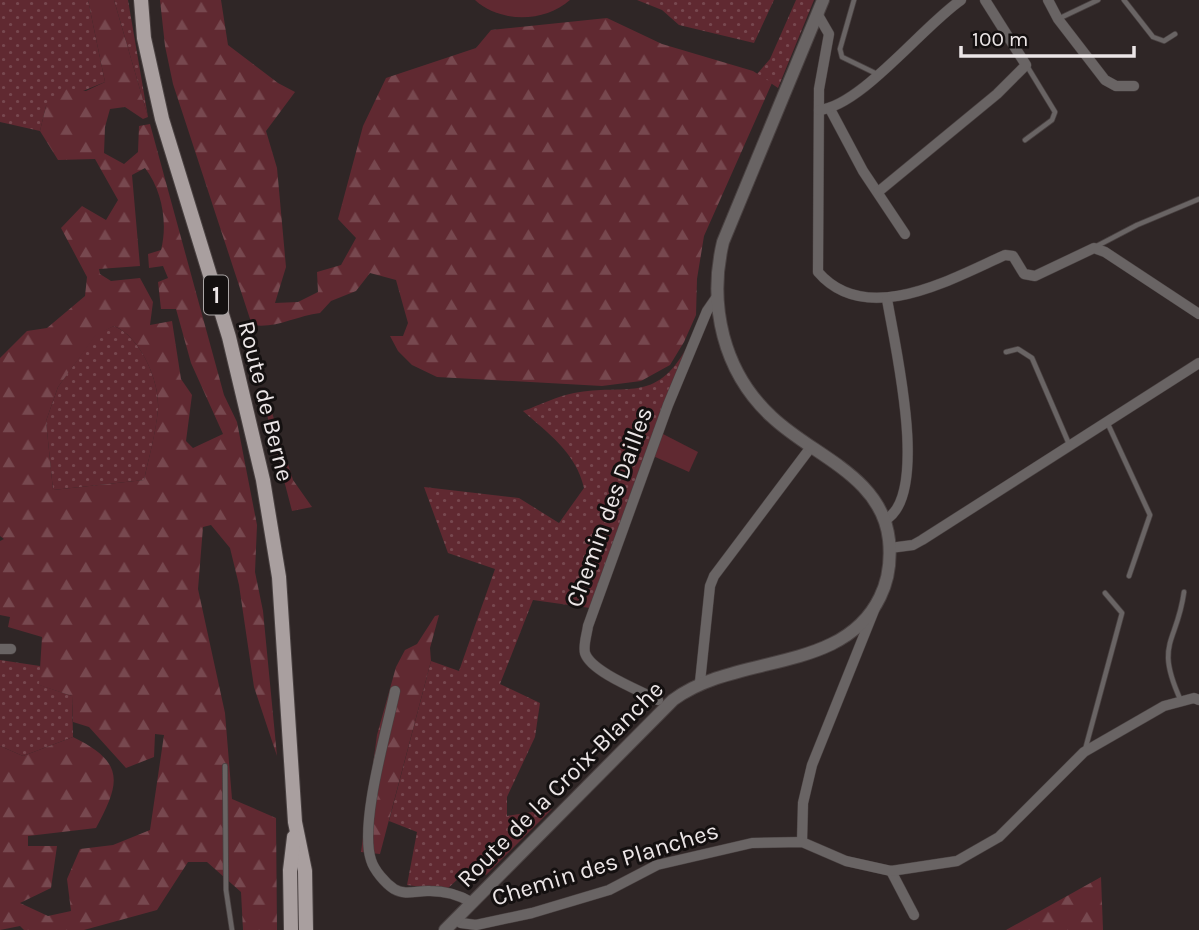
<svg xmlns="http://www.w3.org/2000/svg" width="1199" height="930" viewBox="0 0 1199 930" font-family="Karla,sans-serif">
	<defs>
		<pattern id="grass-dots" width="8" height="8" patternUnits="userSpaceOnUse" patternTransform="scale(1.75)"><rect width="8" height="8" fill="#602931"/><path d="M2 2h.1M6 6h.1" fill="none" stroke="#77484f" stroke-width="1.8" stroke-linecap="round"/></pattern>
		<pattern id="forest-firs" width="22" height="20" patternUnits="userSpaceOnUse" patternTransform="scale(1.75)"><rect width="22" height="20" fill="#602931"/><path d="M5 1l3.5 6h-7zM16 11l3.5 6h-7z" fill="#77484f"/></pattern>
	</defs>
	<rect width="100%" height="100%" fill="#2f2626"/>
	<g fill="url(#grass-dots)">
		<path d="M0,0H88L105,82L46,106L40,131L0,122Z"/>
		<path d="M114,0H128L148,117Z"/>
		<path d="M637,0H774L754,43L679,25L662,10Z"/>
		<path d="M796,0H814L778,88L757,74L770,59Z"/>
		<path d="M114,326C141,337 160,382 158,409C156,433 149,457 144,480L53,490L46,421L58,387L96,334Z"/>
		<path d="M687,347L590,608L533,600L500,684L540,703L535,737L507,797V816L552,809L486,875L473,865L446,890L407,885L417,832L389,821L431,661L459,671L495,569L448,553L424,487L519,498L559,523L584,488C576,453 549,434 523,411C540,405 557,396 574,393C626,383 655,405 687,347Z"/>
		<path d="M0,660L40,666V685L72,696L73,737L23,756L0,746Z"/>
	</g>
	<g fill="url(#forest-firs)" fill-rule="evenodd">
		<path d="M88,0H114L148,117L143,119L125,107L110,109L105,127L104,153L124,164L138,152L139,126L150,124L224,395L237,422L257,525L255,572L263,611L277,756L254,687L239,585L230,548L211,525L203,527L198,589L225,713L232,799L276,818L277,930H243L241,892L207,862H188L157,910L84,930H24L20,926L0,930V746L23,756L73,737C126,763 120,783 96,828L28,836V846H57L51,888L20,903L48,916L71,911L67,879L80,849L113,845L150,830L164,735L155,734L154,757L126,768L89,727L73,722L72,696L39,685L42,637L8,627L10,617L0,615V541L4,539L0,536V358L27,331L47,328L85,296L87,277L61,228L82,206L106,220L118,200L95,159L58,160L40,131L46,106L64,89L86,91L105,82ZM145,168C162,190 168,223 161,250L148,254L149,268L163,266L168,278L158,282L161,309H176L191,363L223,434L193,448L186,441L192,395L181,379L172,321L150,325L153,302L140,278L111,281L100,274L99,269L140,266L132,175ZM114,326C141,337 160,382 158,409C156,432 149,457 144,480L53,490L46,421L58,387L96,335Z"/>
		<path d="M160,0H221L228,45L278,83L295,92L266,131L277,168L286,267L275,303L298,302L318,292L317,272L341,265L356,238L338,219L363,126L386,78L476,48L491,30L607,18L662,44L753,71L772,83L704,236L697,279L696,315L684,342L670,365L641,381L602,386L437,377L412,365L398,351L390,336H403L408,323L396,280L370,273L356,291L331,301L320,313C296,316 275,329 252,325L173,84L165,46Z"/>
		<path d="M264,387L293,480L312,507L292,511L260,388Z"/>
		<path d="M439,615L430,648L431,661L380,854L361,852L377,735L396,667L405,650L417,644L435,616Z"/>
		<path d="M1101,877L1103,930H1006Z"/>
	</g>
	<g fill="#602931">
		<path d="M475,0H570C544,23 500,23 475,0Z"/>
		<path d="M663,434L698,452L689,472L653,456Z"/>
	</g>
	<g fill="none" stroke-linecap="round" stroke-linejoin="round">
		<g stroke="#494141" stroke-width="6">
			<g id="service">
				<path d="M854,0L840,49L842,57L877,74"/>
				<path d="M1124,0L1153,37L1164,41L1175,34"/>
				<path d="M1058,19L1098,0"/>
				<path d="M1025,140L1052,120L1055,112L1027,66"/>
				<path d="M1095,247L1137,225L1199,199"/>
				<path d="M1006,352L1018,349L1032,358L1069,444"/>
				<path d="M1107,422L1150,515L1129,576"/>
				<path d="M1181,701C1154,642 1177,644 1184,592"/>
				<path d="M1085,750L1122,613L1105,593"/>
				<path d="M225,766L226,890L232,930"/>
			</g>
		</g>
		<g stroke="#494141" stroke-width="11">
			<g id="minor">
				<path d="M1048,0L1058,19L1105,80L1116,86H1134"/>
				<path d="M818,15L829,34L819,89L818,272C866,328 951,279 1005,255L1013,256L1024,274L1035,276L1094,248L1105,252L1199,314"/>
				<path d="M830,109L863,171L905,234"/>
				<path d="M819,110C861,106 923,26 961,0"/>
				<path d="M878,192L997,94L1026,65L985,0"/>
				<path d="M885,520C931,496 894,342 887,299"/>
				<path d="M890,548L913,545L922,540L1199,363"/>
				<path d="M0,649H11"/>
				<path d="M700,682L710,586L714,576L811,447"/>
				<path d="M395,691C387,730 359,824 371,860C374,870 385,883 394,889C406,896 418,890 430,891C444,891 459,895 471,902"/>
				<path d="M658,700C641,691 591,672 585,653C583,645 587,634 588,626L668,405L707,311L716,298"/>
				<path d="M802,842L803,803L812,765L875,608"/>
				<path d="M891,871L914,915"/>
				<path d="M455,919L461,923L476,925L532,913L609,890L657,865L752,843L802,842L846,861L891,871L957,861L999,837L1084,752L1164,706L1194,698L1199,700"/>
			</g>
		</g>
		<g stroke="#494141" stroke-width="14">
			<path id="tertiary" d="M445,930L673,700C736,653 843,674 880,597C889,579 891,560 889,540C882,476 813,456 772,417C723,372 708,305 723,242L823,0"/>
		</g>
		<g stroke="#494141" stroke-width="16">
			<g id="primary">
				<path d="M141,0L144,38L162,119L229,337L263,480L279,577L295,822L305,871L306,930"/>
				<path d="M291,930L290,870L294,837"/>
			</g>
		</g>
		<use href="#service" stroke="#696464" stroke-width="4.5"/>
		<use href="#minor" stroke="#696464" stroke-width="10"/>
		<use href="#tertiary" stroke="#696464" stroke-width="12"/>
		<use href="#primary" stroke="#a99f9f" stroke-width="14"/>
	</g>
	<g text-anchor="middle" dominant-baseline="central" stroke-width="6" stroke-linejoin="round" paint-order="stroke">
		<rect fill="#141010" stroke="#aba6a6" stroke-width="2" x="204" y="275.5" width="24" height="39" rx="5"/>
		<g font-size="23" font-weight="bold" fill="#ece6e7">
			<text x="216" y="295">1</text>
		</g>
		<g font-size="24" fill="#ece6e7" stroke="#141010">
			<text transform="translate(266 401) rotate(76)">Route de Berne</text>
			<text transform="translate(609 507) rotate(-70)">Chemin des Dailles</text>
			<text transform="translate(560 784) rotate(-45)">Route de la Croix-Blanche</text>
			<text transform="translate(605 864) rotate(-17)">Chemin des Planches</text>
		</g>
	</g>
	<path d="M961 46v10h173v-10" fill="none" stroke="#ece6e7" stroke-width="3.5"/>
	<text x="972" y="46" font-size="21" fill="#ece6e7" stroke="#141010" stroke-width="5" paint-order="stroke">100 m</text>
</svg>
